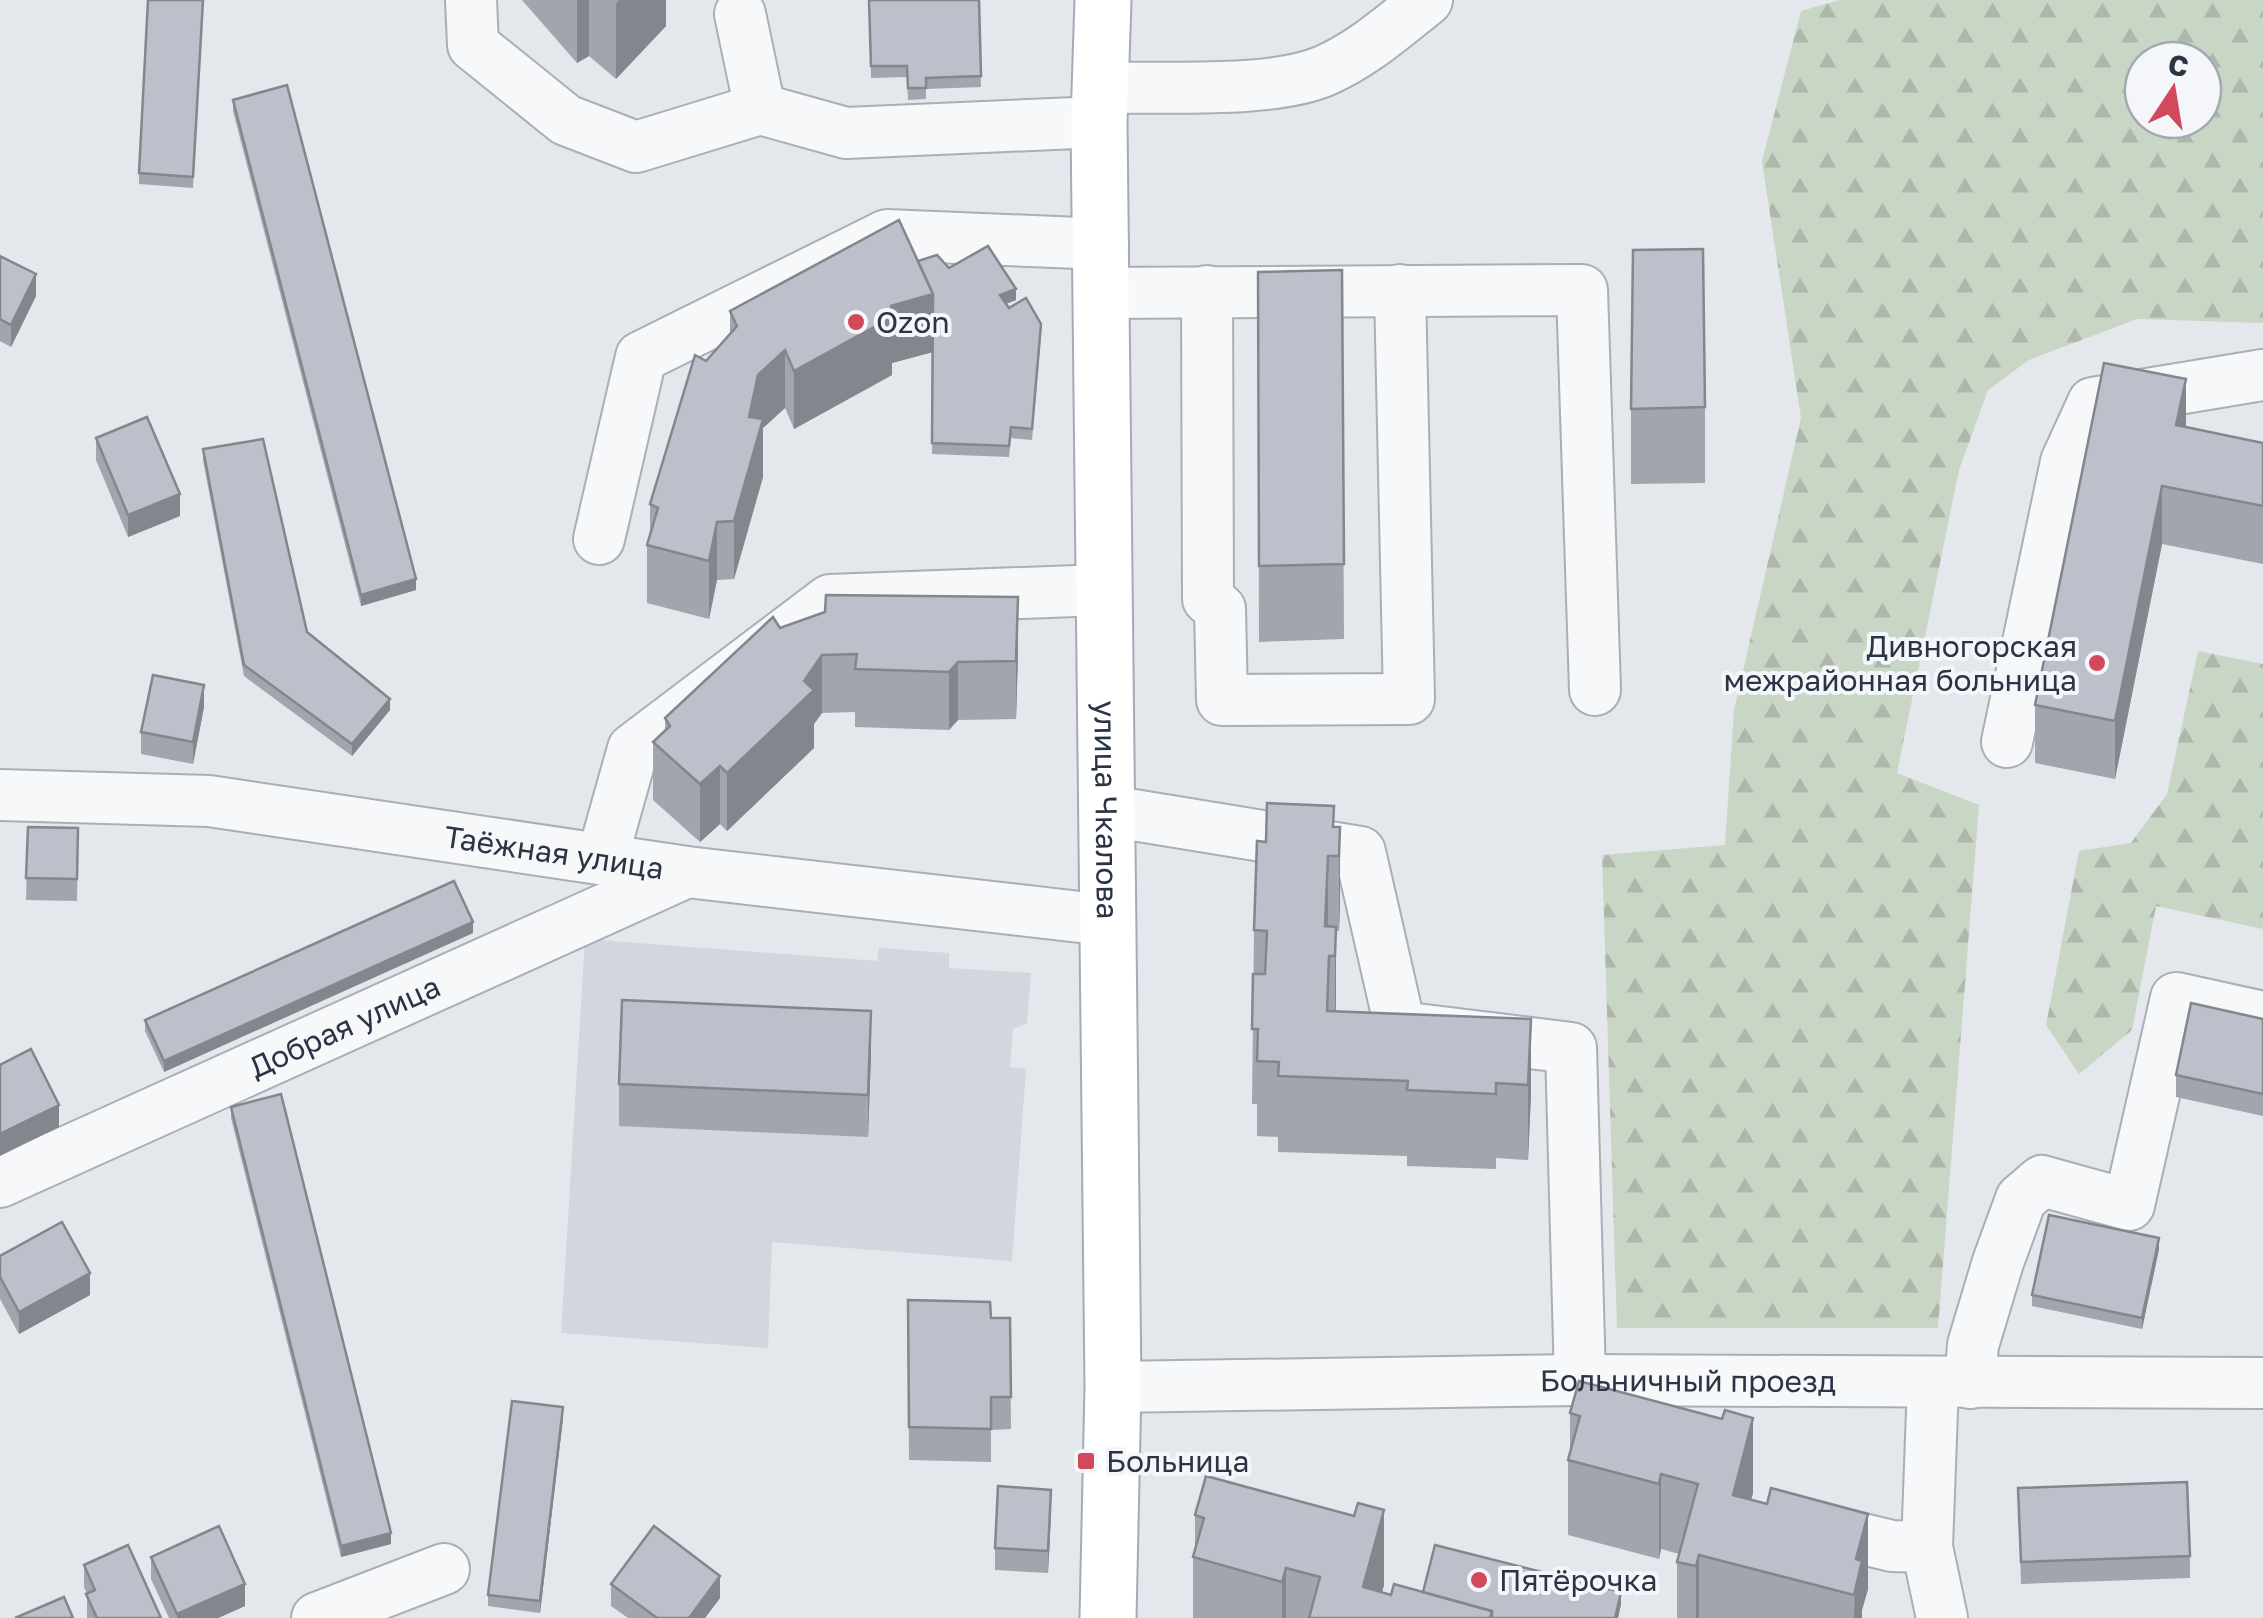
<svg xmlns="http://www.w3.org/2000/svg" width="2263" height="1618" viewBox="0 0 2263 1618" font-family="'Golos Text',sans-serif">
	<defs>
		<pattern id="forest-firs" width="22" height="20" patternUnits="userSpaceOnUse" patternTransform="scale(2.5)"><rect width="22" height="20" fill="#c9d6c5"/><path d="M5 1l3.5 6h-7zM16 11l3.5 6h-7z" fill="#adb8ab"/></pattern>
	</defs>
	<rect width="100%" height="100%" fill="#e4e7ec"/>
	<path fill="#d2d6de" d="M585,939L877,961L879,948L949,953V968L1031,973L1027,1023L1013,1029L1010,1067L1026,1069L1012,1261L772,1242L768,1348L561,1333Z"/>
	<g fill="url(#forest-firs)" fill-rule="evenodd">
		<path d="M1840,0H2263V323L2137,319L2029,360L1988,390L1959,470L1897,773L1979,805L1938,1328H1617L1602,855L1725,845L1734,710L1801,418L1762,161L1801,11ZM2203,60V120H2143V60Z"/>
		<path d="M2198,651L2263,664V929L2156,906L2132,1030L2079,1074L2046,1025L2079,851L2131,843L2167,794Z"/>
	</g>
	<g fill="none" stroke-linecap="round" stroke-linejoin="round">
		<g stroke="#a9aeb7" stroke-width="54">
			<g id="minor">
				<path d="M471,0L473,45L566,120L636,147L760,109L846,133L1099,122"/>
				<path d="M740,14L760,109"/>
				<path d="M1100,88C1162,86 1269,94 1324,71C1363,54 1394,26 1427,0"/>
				<path d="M1207,291L1208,599L1220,609L1222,700L1409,699L1400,290"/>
				<path d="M1101,293L1582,290L1595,690"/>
				<path d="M599,539L641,357L887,235L1103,244"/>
				<path d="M2007,742L2066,462L2093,403L2263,375"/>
				<path id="s1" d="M0,795L209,801L687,872L1106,920"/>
				<path d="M1109,811L1360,852L1400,1027L1571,1048L1580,1380"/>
				<path d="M602,859L633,749L830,600L1104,590"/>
				<path id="s2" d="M0,1182L687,872"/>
				<path d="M1970,1383L1973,1345L1998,1262L2021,1199L2042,1181L2129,1205L2176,998L2263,1017"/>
				<path d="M1933,1384L1927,1547L1942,1618"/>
				<path id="s3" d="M1113,1387L1580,1380L2263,1383"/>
				<path d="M1800,1524L1892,1546L1927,1547"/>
				<path d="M317,1618L444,1569"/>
			</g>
		</g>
		<g stroke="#a3abb8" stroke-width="59">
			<g id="major">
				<path id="s4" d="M1103,0L1099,122L1113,1387L1108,1618"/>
			</g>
		</g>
		<use href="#minor" stroke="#f7f8fa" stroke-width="50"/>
		<use href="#major" stroke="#fff" stroke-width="55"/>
	</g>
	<g fill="#a1a5ae">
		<path d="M203,0L193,188L139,184V173Z"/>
		<path d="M522,0H666V26L616,79L589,56L577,63Z"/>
		<path d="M869,0H979L981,87L926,89V99L908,100L907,77L871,78Z"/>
		<path d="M233,100L416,590L361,606L233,111Z"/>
		<path d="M0,256L36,296L11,347L0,341Z"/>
		<path d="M918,261L949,268L1016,300L1006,304L1009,308L1041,335L1032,440L1011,438L1009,457L932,454L933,352L892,363V375L794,429L785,408L763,428V477L734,579L717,580L709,619L647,603V545L650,537V504L706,361L730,334V311Z"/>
		<path d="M1342,270L1344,639L1259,642L1258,272Z"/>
		<path d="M1705,407V483L1631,484V409Z"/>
		<path d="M2186,427L2263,443V564L2162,544L2115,779L2035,763V705Z"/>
		<path d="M96,438L180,516L128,537L96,460Z"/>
		<path d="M203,449L307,632L390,710L352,756L244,676L203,460Z"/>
		<path d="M780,628L1018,655L1016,719L958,720L949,730L855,727V712L822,713L814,724V748L727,831L720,824L700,842L653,800V742L665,731V718Z"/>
		<path d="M204,707L193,764L141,754V732Z"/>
		<path d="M28,827L78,828L77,901L26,900Z"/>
		<path d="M1334,827H1340V902L1339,931H1336V1012L1531,1019V1094L1528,1160L1496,1158V1169L1407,1166V1156L1278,1152V1137L1257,1136V1104H1252L1254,930L1266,842Z"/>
		<path d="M473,933L164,1072L145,1031V1020Z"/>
		<path d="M2263,1019V1116L2176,1097V1075Z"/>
		<path d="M871,1053L868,1137L619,1126V1084Z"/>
		<path d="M231,1107L391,1544L341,1557L231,1118Z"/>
		<path d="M2159,1249L2142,1329L2032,1306V1295Z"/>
		<path d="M0,1256L90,1295L19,1334L0,1299Z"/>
		<path d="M908,1300L991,1318H1010L1011,1429L991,1430V1462L909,1460Z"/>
		<path d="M1579,1381L1753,1493L1751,1500L1868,1589L1862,1610V1618H1677V1562L1679,1554L1661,1549L1659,1559L1568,1535V1460L1570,1451V1413Z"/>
		<path d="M563,1418L540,1613L488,1606V1595Z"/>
		<path d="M2018,1488L2190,1556V1578L2021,1584Z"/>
		<path d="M1051,1512L1048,1573L995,1570V1548Z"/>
		<path d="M1195,1515L1384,1585L1382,1592L1391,1595L1423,1592L1621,1604L1618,1618H1193V1557L1195,1548Z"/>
		<path d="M151,1557L245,1606L218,1618H169L151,1579Z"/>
		<path d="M84,1565L161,1618H87V1594L84,1587Z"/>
		<path d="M611,1584L720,1598L705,1618H628L611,1606Z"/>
	</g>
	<g fill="#83868d">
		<path d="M577,0H589V56L577,63Z"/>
		<path d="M619,0H666V26L616,79V4Z"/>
		<path d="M36,274V296L11,347V325Z"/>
		<path d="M1016,289V300L1000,306V295Z"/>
		<path d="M933,294V352L892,363V375L794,429V371L891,306Z"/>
		<path d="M785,350V408L763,428V477L734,579V521L749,417L758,375Z"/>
		<path d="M2186,379V437L2176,425Z"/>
		<path d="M2162,486V544L2115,779V721Z"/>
		<path d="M180,494V516L128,537V515Z"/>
		<path d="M717,522V580L709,619V561Z"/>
		<path d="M416,579V590L361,606V595Z"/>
		<path d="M1018,597V655L1016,719V661Z"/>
		<path d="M822,655V713L814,724V748L727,831V773L804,681Z"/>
		<path d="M958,662V720L949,730V672Z"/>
		<path d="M204,685V707L193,764V742Z"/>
		<path d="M390,699V710L352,756V744Z"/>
		<path d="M720,766V824L700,842V784Z"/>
		<path d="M1340,827V902L1339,931V856Z"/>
		<path d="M1328,856V931L1325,926Z"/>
		<path d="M473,922V933L164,1072V1061Z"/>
		<path d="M1336,927V1002L1335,1031V956Z"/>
		<path d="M871,1011V1053L868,1137V1095Z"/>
		<path d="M1531,1019V1094L1528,1160V1085Z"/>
		<path d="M59,1105V1127L0,1156V1134Z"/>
		<path d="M2159,1238V1249L2142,1329V1318Z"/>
		<path d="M90,1273V1295L19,1334V1312Z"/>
		<path d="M563,1407V1418L540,1613V1601Z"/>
		<path d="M1753,1418V1493L1734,1564L1733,1495Z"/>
		<path d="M1661,1474V1549L1659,1559V1484Z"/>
		<path d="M1051,1490V1512L1048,1573V1551Z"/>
		<path d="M1384,1510V1585L1375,1618L1363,1587Z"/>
		<path d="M1868,1514V1589L1862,1610V1618H1854L1856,1559Z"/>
		<path d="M391,1533V1544L341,1557V1546Z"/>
		<path d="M1699,1555V1618H1696V1566Z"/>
		<path d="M1286,1568V1618H1282V1582Z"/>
		<path d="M720,1576V1598L705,1618H689Z"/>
		<path d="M245,1584V1606L218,1618H177V1614Z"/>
		<path d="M1621,1592V1604L1618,1618H1615Z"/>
	</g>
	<g fill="#bbc0ca" stroke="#83868d" stroke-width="2.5">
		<path d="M148,0H203L193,177L139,173Z"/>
		<path d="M869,0H979L981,76L926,78V88H908L907,66H871Z"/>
		<path d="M287,85L416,579L361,595L233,100Z"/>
		<path d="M899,220L933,294L891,306L892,317L794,371L785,350L758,375L749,417L763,419L734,521L717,522L709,561L647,545L658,508L650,504L695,355L706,361L737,326L730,311Z"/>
		<path d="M988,246L1016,289L1000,295L1009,308L1026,298L1041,324L1032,429L1011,427L1009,446L932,443L933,294L918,261L937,255L949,268Z"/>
		<path d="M1703,249L1705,407L1631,409L1633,250Z"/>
		<path d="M0,256L36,274L11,325L0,319Z"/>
		<path d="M1342,270L1344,564L1259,566L1258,272Z"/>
		<path d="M2104,363L2186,379L2176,425L2263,443V506L2162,486L2115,721L2035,705Z"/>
		<path d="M147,417L180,494L128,515L96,438Z"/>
		<path d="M263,439L307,632L390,699L352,744L244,665L203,449Z"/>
		<path d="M826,595L1018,597L1016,661L958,662L949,672L855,669L857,654L822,655L804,681L814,690L727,773L720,766L700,784L653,742L670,726L665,718L773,617L780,628L825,612Z"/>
		<path d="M153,675L204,685L193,742L141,732Z"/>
		<path d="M1267,803L1334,806L1333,827H1340L1339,856H1328L1325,926L1336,927L1335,956H1329L1327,1011L1531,1019L1528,1085L1496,1083V1094L1407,1090L1408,1081L1278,1076L1279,1062L1257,1061L1258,1029H1252L1253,974H1265L1267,931L1254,930L1257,841L1266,842Z"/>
		<path d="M28,827L78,828L77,879L26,878Z"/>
		<path d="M454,881L473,922L164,1061L145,1020Z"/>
		<path d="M622,1000L871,1011L868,1095L619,1084Z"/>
		<path d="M2191,1003L2263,1019V1094L2176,1075Z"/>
		<path d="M31,1049L59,1105L0,1134V1065Z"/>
		<path d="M281,1094L391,1533L341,1546L231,1107Z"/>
		<path d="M2049,1215L2159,1238L2142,1318L2032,1295Z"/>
		<path d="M62,1222L90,1273L19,1312L0,1277V1256Z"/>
		<path d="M908,1300L990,1302L991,1318H1010L1011,1397H991V1429L909,1427Z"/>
		<path d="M1579,1381L1722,1419L1725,1410L1753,1418L1733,1495L1767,1504L1771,1488L1868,1514L1856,1559L1862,1561L1854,1595L1699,1555L1696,1566L1677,1562L1698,1484L1661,1474L1659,1484L1568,1460L1580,1416L1570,1413Z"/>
		<path d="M512,1401L563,1407L540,1601L488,1595Z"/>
		<path d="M1206,1476L1354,1516L1358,1503L1384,1510L1363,1587L1391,1595L1394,1584L1492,1611L1490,1618H1309L1320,1577L1286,1568L1282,1582L1193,1557L1204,1518L1195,1515Z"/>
		<path d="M2187,1482L2190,1556L2021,1562L2018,1488Z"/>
		<path d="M998,1486L1051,1490L1048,1551L995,1548Z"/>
		<path d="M219,1526L245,1584L177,1614L151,1557Z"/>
		<path d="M654,1526L720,1576L689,1618H657L611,1584Z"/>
		<path d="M128,1545L161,1618H97L86,1594L95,1590L84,1565Z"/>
		<path d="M1435,1545L1621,1592L1615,1618H1492V1611L1423,1592Z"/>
		<path d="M64,1597L73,1618H15Z"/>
	</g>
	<g fill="#d1495b" stroke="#f4f6f9" stroke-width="4">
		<circle cx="856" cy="322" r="10"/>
		<circle cx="2097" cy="663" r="10"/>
		<rect x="1076" y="1451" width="20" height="20" rx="5"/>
		<circle cx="1479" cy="1580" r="10"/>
	</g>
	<g text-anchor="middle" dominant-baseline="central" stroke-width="8" stroke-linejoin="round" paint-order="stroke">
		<g font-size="30" fill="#2b3445" stroke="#f4f6f9" text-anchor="start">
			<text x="876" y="322">Ozon</text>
			<text x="2077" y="646" text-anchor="end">Дивногорская<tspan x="2077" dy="34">межрайонная больница</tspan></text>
			<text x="1106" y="1461">Больница</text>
			<text x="1499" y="1580">Пятёрочка</text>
		</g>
		<g font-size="30" fill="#2b3445" stroke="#f4f6f9">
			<text stroke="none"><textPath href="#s4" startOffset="810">улица Чкалова</textPath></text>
			<text stroke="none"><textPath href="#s1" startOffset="558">Таёжная улица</textPath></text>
			<text stroke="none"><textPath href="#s2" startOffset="378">Добрая улица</textPath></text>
			<text stroke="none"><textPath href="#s3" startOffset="575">Больничный проезд</textPath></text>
		</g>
	</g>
	<g transform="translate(2173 90) rotate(12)"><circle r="48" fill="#f4f6f9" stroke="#a4a8b1" stroke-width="2.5"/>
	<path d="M0-8L18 38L0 25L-18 38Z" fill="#d1495b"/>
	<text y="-15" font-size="28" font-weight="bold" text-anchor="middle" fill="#2b3445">С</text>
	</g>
</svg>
